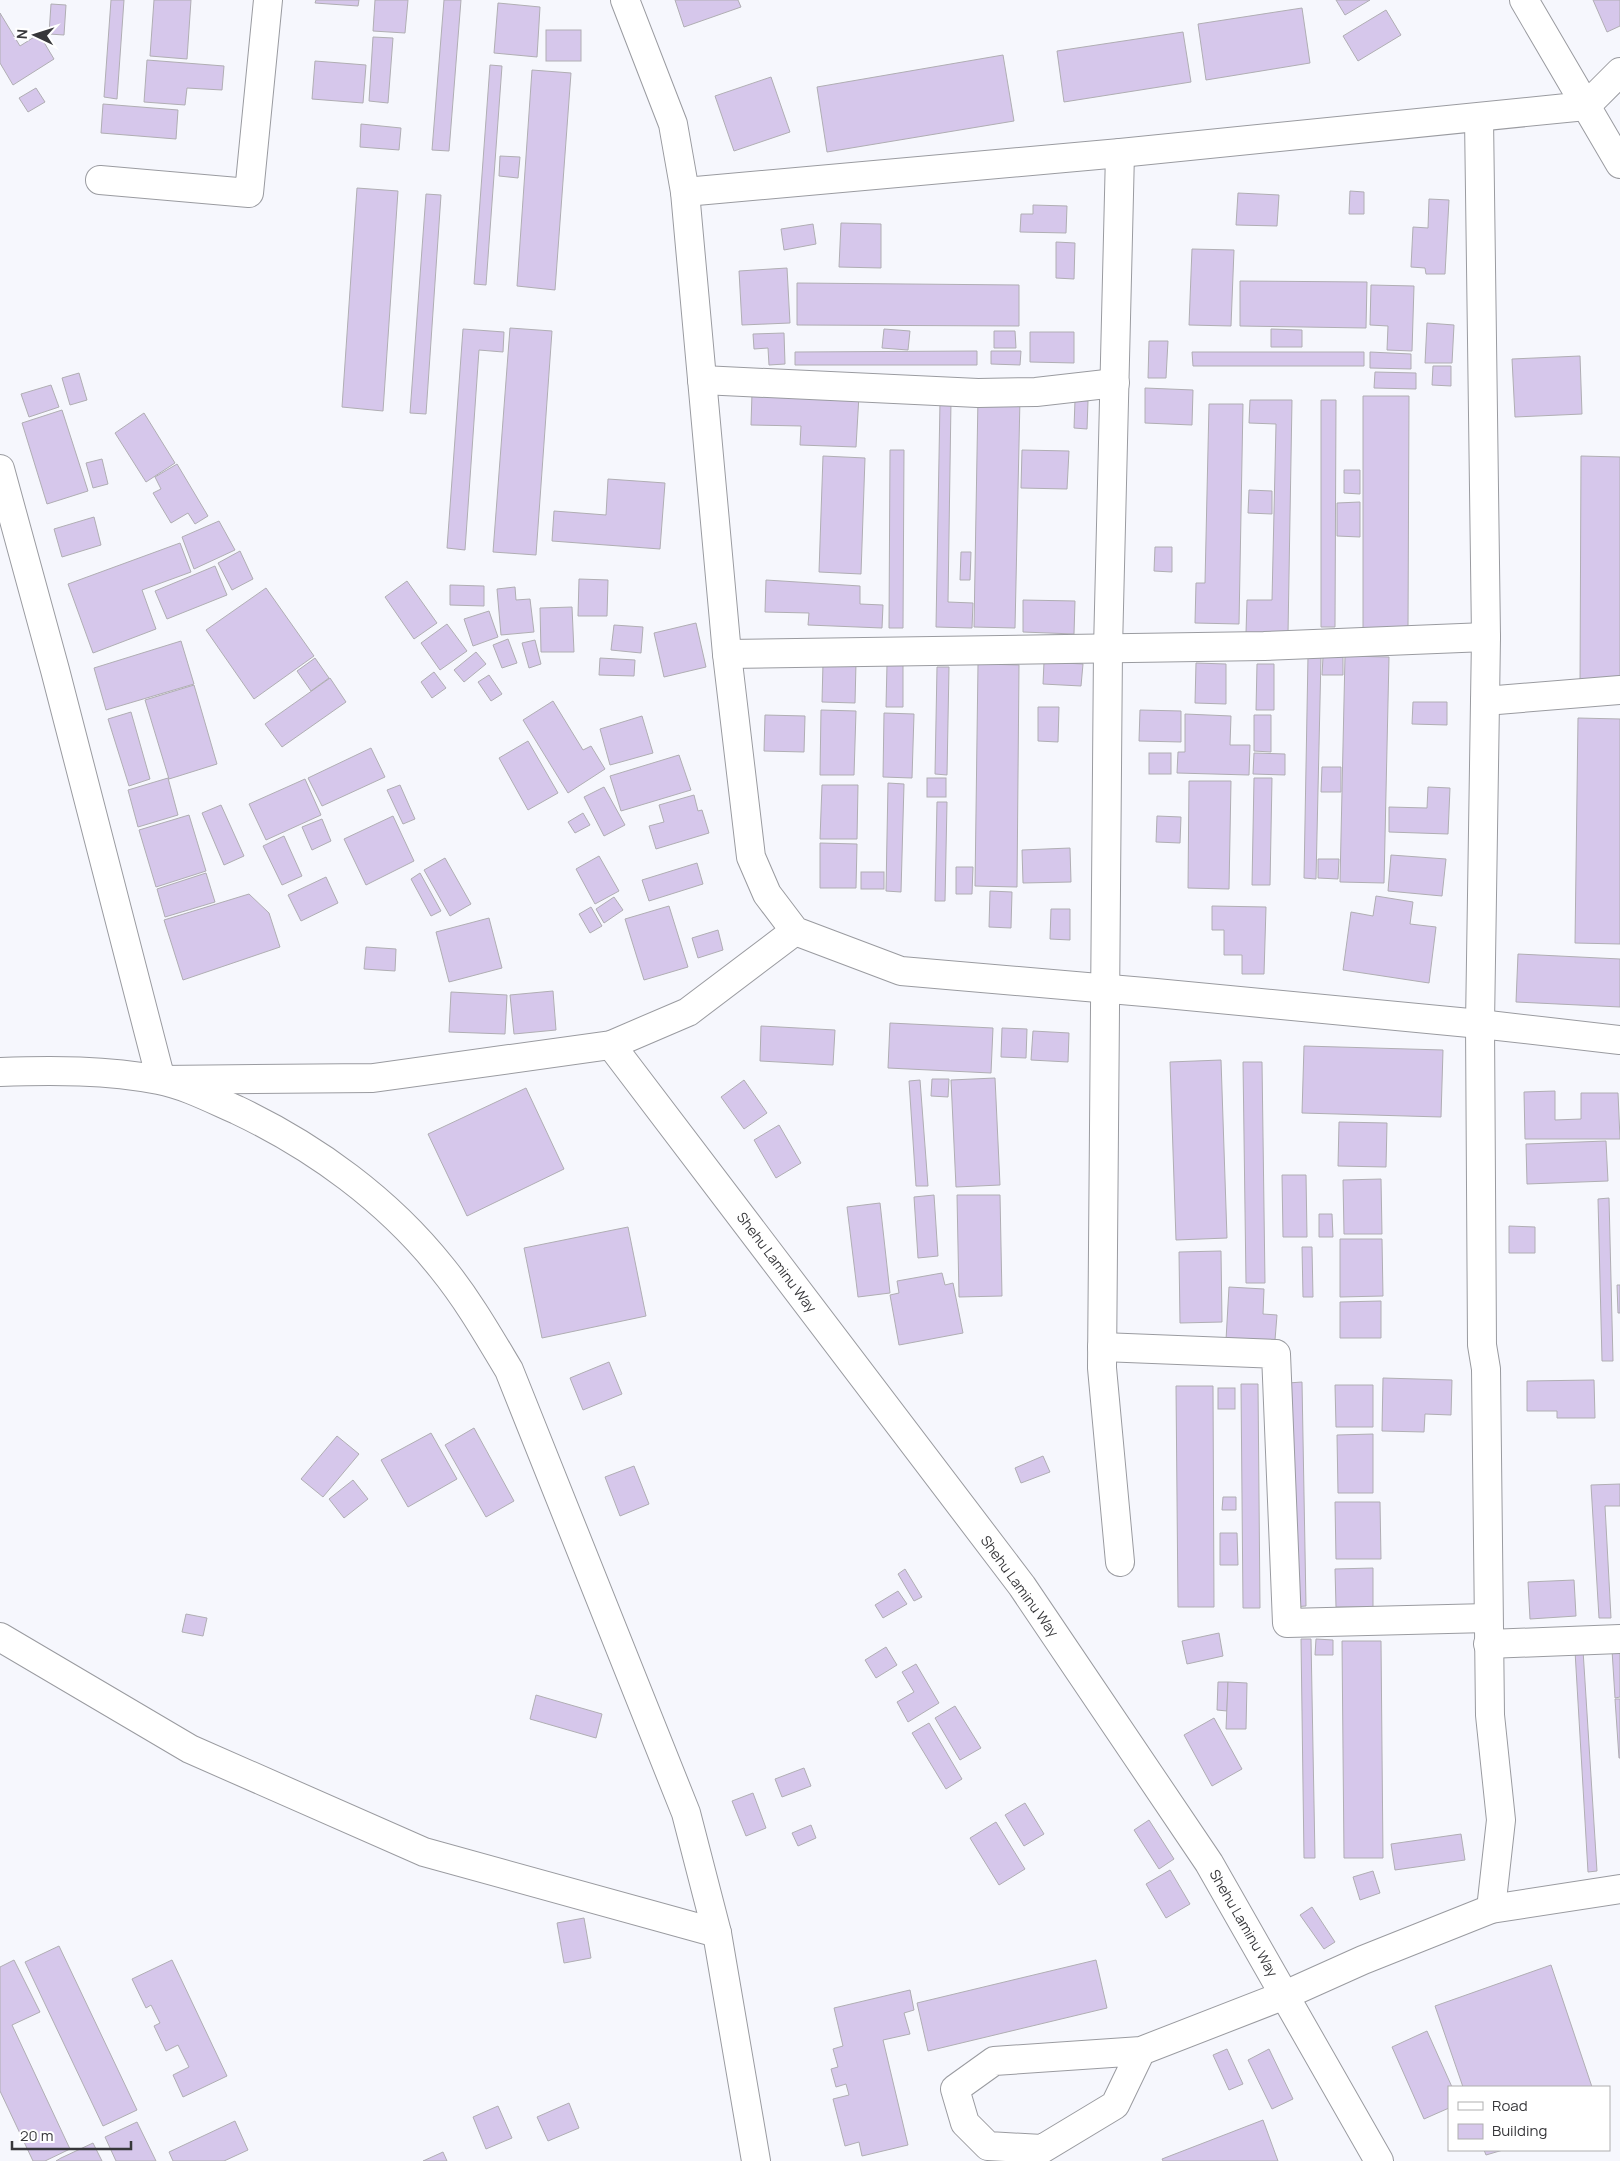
<svg xmlns="http://www.w3.org/2000/svg" width="1620" height="2161" viewBox="0 0 1620 2161" font-family="Manrope,sans-serif">
	<rect width="100%" height="100%" fill="#f6f7fd"/>
	<g fill="#d6c7eb" stroke="#b0aeb3">
		<path d="M111,0H124L117,99L104,97Z"/>
		<path d="M154,0H191L187,59L150,56Z"/>
		<path d="M316,0H359L358,6L315,3Z"/>
		<path d="M375,0H408L405,33L373,31Z"/>
		<path d="M444,0H461L449,151L432,150Z"/>
		<path d="M675,0H738L741,7L684,27Z"/>
		<path d="M1336,0H1370L1345,15Z"/>
		<path d="M1593,0H1620V26L1607,32Z"/>
		<path d="M498,3L540,7L537,57L494,53Z"/>
		<path d="M51,4L66,5L64,35L49,34Z"/>
		<path d="M1302,8L1310,63L1206,80L1198,24Z"/>
		<path d="M1386,10L1401,35L1358,61L1343,36Z"/>
		<path d="M0,13L20,46L39,34L54,59L13,85L0,63Z"/>
		<rect x="546" y="30" width="35" height="31"/>
		<path d="M1183,32L1191,82L1064,102L1057,51Z"/>
		<path d="M373,37L393,38L388,103L369,101Z"/>
		<path d="M1003,55L1014,121L827,152L817,87Z"/>
		<path d="M147,60L224,66L222,90L187,88L185,105L144,102Z"/>
		<path d="M315,61L366,65L363,103L312,99Z"/>
		<path d="M490,65L502,66L486,285L474,284Z"/>
		<path d="M532,70L571,73L555,290L517,286Z"/>
		<path d="M771,77L790,132L734,151L715,96Z"/>
		<path d="M36,88L45,102L28,112L19,98Z"/>
		<path d="M103,104L178,110L176,139L101,133Z"/>
		<path d="M361,124L401,128L399,150L360,147Z"/>
		<path d="M500,156L520,157L518,178L499,176Z"/>
		<path d="M357,188L398,191L383,411L342,407Z"/>
		<path d="M1350,191L1364,192V214H1349Z"/>
		<path d="M1238,193L1279,195L1277,226L1236,225Z"/>
		<path d="M426,194L441,195L426,414L410,413Z"/>
		<path d="M1429,199L1449,200L1445,274H1426L1425,268L1411,267L1413,227L1428,228Z"/>
		<path d="M1033,205L1067,206L1066,233L1020,232L1021,214H1033Z"/>
		<path d="M841,223L881,224V268L839,267Z"/>
		<path d="M813,224L816,244L784,250L781,229Z"/>
		<path d="M1056,242L1075,243L1074,279L1056,278Z"/>
		<path d="M1192,249L1234,250L1231,326L1189,325Z"/>
		<path d="M787,268L790,323L742,325L739,271Z"/>
		<path d="M1240,281L1367,282L1366,328L1240,326Z"/>
		<path d="M797,283L1019,285V326L797,325Z"/>
		<path d="M1371,285L1414,286L1412,351L1387,350L1388,326L1370,325Z"/>
		<path d="M1427,323L1454,325L1452,363H1425Z"/>
		<path d="M510,328L552,331L536,555L493,552Z"/>
		<path d="M463,329L504,332L503,352L479,350L465,550L447,548Z"/>
		<path d="M884,329L910,331L908,350L882,348Z"/>
		<path d="M1271,329L1302,330V347H1271Z"/>
		<path d="M994,331H1015L1016,348H994Z"/>
		<path d="M1030,332H1074V363L1030,362Z"/>
		<path d="M784,333L785,364L769,365L768,348L754,349L753,334Z"/>
		<path d="M1149,341H1168L1166,378H1148Z"/>
		<path d="M977,351V365H795V352Z"/>
		<path d="M991,351H1021L1020,365L991,364Z"/>
		<path d="M1192,352H1364V366H1193Z"/>
		<path d="M1370,352L1411,354V369L1370,368Z"/>
		<path d="M1580,356L1582,414L1515,417L1512,359Z"/>
		<path d="M1433,366H1451V386L1432,385Z"/>
		<path d="M1375,372L1416,373V389L1374,388Z"/>
		<path d="M79,373L87,400L70,405L62,378Z"/>
		<path d="M51,385L59,407L29,417L21,394Z"/>
		<path d="M1145,388L1193,390L1192,425L1145,423Z"/>
		<path d="M752,393L859,395L856,447L800,445L801,426L751,425Z"/>
		<path d="M1363,396H1409L1408,630L1363,629Z"/>
		<path d="M978,397L1020,398L1015,628L974,627Z"/>
		<path d="M1075,400L1088,401L1087,429L1074,428Z"/>
		<path d="M1250,400H1292L1288,634L1246,633L1247,600H1272L1276,424L1249,423Z"/>
		<path d="M1321,400H1336L1335,627H1321Z"/>
		<path d="M940,401H951L948,602L973,603L972,628L936,627Z"/>
		<path d="M1209,404H1243L1239,624L1195,623L1196,583H1205Z"/>
		<path d="M62,410L88,491L47,504L22,423Z"/>
		<path d="M144,413L175,463L146,482L115,433Z"/>
		<path d="M890,450H904L903,628H889Z"/>
		<path d="M1022,450L1069,451L1067,489L1021,488Z"/>
		<path d="M823,456L865,458L861,574L819,572Z"/>
		<path d="M1581,456L1620,457V687L1580,686Z"/>
		<path d="M102,459L108,484L93,488L86,463Z"/>
		<path d="M177,464L208,516L195,524L188,513L171,523L153,493L161,489L155,477Z"/>
		<path d="M1344,470H1360V494L1344,493Z"/>
		<path d="M608,479L665,483L660,549L552,541L554,511L606,515Z"/>
		<path d="M1249,490L1272,491V514L1248,513Z"/>
		<path d="M1360,502V537L1337,536V503Z"/>
		<path d="M94,517L101,545L62,557L54,529Z"/>
		<path d="M219,521L235,550L194,569L182,537Z"/>
		<path d="M180,543L191,572L142,590L156,629L93,653L68,584Z"/>
		<path d="M1155,547H1172V572L1154,571Z"/>
		<path d="M240,551L253,579L232,590L218,563Z"/>
		<path d="M961,552H971L970,580H960Z"/>
		<path d="M215,566L227,595L167,619L155,591Z"/>
		<path d="M579,579L608,580L607,616H578Z"/>
		<path d="M766,580L860,586V604L883,605L882,628L808,625L809,613L765,612Z"/>
		<path d="M407,581L437,623L414,639L385,597Z"/>
		<path d="M450,585L484,586V606L450,605Z"/>
		<path d="M515,587L516,600L530,599L534,632L501,635L497,589Z"/>
		<path d="M266,588L314,656L254,699L206,630Z"/>
		<path d="M1023,600L1075,601L1074,634L1023,632Z"/>
		<path d="M572,607L574,652H541L540,608Z"/>
		<path d="M489,611L498,637L473,646L464,619Z"/>
		<path d="M696,623L706,667L664,677L654,633Z"/>
		<path d="M447,624L467,651L440,670L421,643Z"/>
		<path d="M614,625L643,627L641,653L611,650Z"/>
		<path d="M508,639L517,663L502,668L493,645Z"/>
		<path d="M535,640L541,664L529,668L522,643Z"/>
		<path d="M181,641L194,684L106,710L94,668Z"/>
		<path d="M476,652L486,664L464,682L454,670Z"/>
		<path d="M1308,656L1321,657L1316,879L1304,878Z"/>
		<path d="M1345,656L1389,657L1384,883L1340,882Z"/>
		<path d="M1323,657H1343V675H1322Z"/>
		<path d="M315,658L329,678L311,691L297,671Z"/>
		<path d="M600,658L635,660L634,676L599,675Z"/>
		<path d="M1044,662L1083,664L1081,686L1043,684Z"/>
		<path d="M823,663H856L855,703L822,702Z"/>
		<path d="M1196,663L1226,664V704L1195,703Z"/>
		<path d="M887,664L903,665V707H886Z"/>
		<path d="M978,664L1019,665L1017,887L975,886Z"/>
		<path d="M1257,664H1274V710H1256Z"/>
		<path d="M937,667H949L947,775L935,774Z"/>
		<path d="M434,672L446,688L432,698L421,682Z"/>
		<path d="M489,675L502,694L491,701L478,682Z"/>
		<path d="M330,678L346,702L282,747L265,724Z"/>
		<path d="M194,685L217,764L169,779L145,700Z"/>
		<path d="M553,701L583,750L591,746L605,769L568,793L523,720Z"/>
		<path d="M1413,702H1447V725L1412,724Z"/>
		<path d="M1038,707H1059L1058,742L1038,741Z"/>
		<path d="M821,710L856,711L854,775H820Z"/>
		<path d="M1140,710L1181,711V742L1139,741Z"/>
		<path d="M131,712L150,779L129,786L108,719Z"/>
		<path d="M884,713L914,714L912,778L883,777Z"/>
		<path d="M1185,714L1231,716L1230,745H1250L1249,775L1177,773L1178,752H1185Z"/>
		<path d="M765,715L805,716L804,752L764,751Z"/>
		<path d="M1254,715H1271V752L1254,751Z"/>
		<path d="M642,716L653,753L610,765L600,729Z"/>
		<path d="M1578,718L1620,719V944L1575,943Z"/>
		<path d="M528,741L558,793L528,810L499,758Z"/>
		<path d="M371,748L385,777L322,806L308,778Z"/>
		<rect x="1149" y="753" width="22" height="21"/>
		<path d="M1254,753L1285,754V775L1253,774Z"/>
		<path d="M679,755L691,790L621,811L610,776Z"/>
		<path d="M1322,767H1341V792H1321Z"/>
		<path d="M168,778L178,815L138,827L128,790Z"/>
		<rect x="927" y="778" width="19" height="19"/>
		<path d="M1254,778H1272L1270,885H1252Z"/>
		<path d="M305,779L321,815L266,840L249,804Z"/>
		<path d="M1189,781H1231L1229,889L1188,888Z"/>
		<path d="M888,783L904,784L901,892L886,891Z"/>
		<path d="M400,785L415,819L403,824L387,790Z"/>
		<path d="M822,785H858L857,839H820Z"/>
		<path d="M604,787L625,825L604,836L584,797Z"/>
		<path d="M1428,787L1450,788L1448,834L1389,832V807L1427,808Z"/>
		<path d="M694,795L698,811L702,810L709,833L656,849L649,826L664,822L659,805Z"/>
		<path d="M937,802H947L945,901H935Z"/>
		<path d="M221,805L244,856L224,865L202,813Z"/>
		<path d="M583,813L590,825L575,833L568,822Z"/>
		<path d="M189,815L206,871L156,887L139,830Z"/>
		<path d="M393,816L414,861L366,885L344,839Z"/>
		<path d="M1157,816L1181,817L1180,843L1156,842Z"/>
		<path d="M322,819L331,841L312,850L302,827Z"/>
		<path d="M284,836L302,876L282,885L263,846Z"/>
		<path d="M820,843L857,844L856,888H820Z"/>
		<path d="M1070,848L1071,882L1023,883L1022,850Z"/>
		<path d="M1391,855L1446,859L1442,896L1388,891Z"/>
		<path d="M599,856L619,891L595,904L576,869Z"/>
		<path d="M445,858L471,904L450,916L424,870Z"/>
		<path d="M1318,859H1339L1338,879L1318,878Z"/>
		<path d="M697,863L703,884L649,901L642,880Z"/>
		<path d="M956,867H973L972,894H956Z"/>
		<rect x="861" y="872" width="23" height="17"/>
		<path d="M206,873L215,902L165,917L157,889Z"/>
		<path d="M420,873L441,911L431,916L411,879Z"/>
		<path d="M326,877L338,903L301,921L288,895Z"/>
		<path d="M990,891L1012,892L1011,928L989,927Z"/>
		<path d="M249,894L269,913L280,947L183,980L164,920Z"/>
		<path d="M1376,896L1413,902L1410,924L1436,927L1429,983L1343,970L1351,912L1373,916Z"/>
		<path d="M614,897L623,910L604,923L596,909Z"/>
		<path d="M669,906L688,967L644,980L625,919Z"/>
		<path d="M1212,906L1266,907L1264,974H1242V955H1224V930H1212Z"/>
		<path d="M591,907L602,926L590,933L579,914Z"/>
		<path d="M1051,909H1070V940L1050,939Z"/>
		<path d="M489,918L502,968L449,982L436,932Z"/>
		<path d="M718,930L723,950L698,958L692,938Z"/>
		<path d="M366,947L396,949L395,971L364,969Z"/>
		<path d="M1518,954L1620,959V1007L1516,1002Z"/>
		<path d="M553,991L556,1030L514,1034L510,995Z"/>
		<path d="M451,992L507,995L505,1034L449,1032Z"/>
		<path d="M890,1023L993,1028L991,1073L888,1068Z"/>
		<path d="M761,1026L835,1030L833,1065L760,1061Z"/>
		<path d="M1002,1028L1027,1029L1026,1058L1001,1057Z"/>
		<path d="M1033,1031L1069,1033L1068,1062L1031,1060Z"/>
		<path d="M1304,1046L1443,1050L1441,1117L1302,1113Z"/>
		<path d="M1221,1060L1227,1238L1176,1240L1170,1062Z"/>
		<path d="M1243,1062H1262L1265,1283H1246Z"/>
		<path d="M995,1078L1000,1185L956,1187L951,1080Z"/>
		<path d="M932,1079H949L948,1097L931,1096Z"/>
		<path d="M744,1080L767,1113L744,1129L721,1097Z"/>
		<path d="M920,1080L928,1186H916L909,1081Z"/>
		<path d="M526,1088L564,1169L467,1216L428,1134Z"/>
		<path d="M1555,1091V1120L1581,1119V1093H1618L1620,1139H1525L1524,1092Z"/>
		<path d="M1339,1122L1387,1123L1386,1167L1338,1166Z"/>
		<path d="M779,1125L801,1163L776,1178L754,1140Z"/>
		<path d="M1606,1141L1608,1181L1527,1184L1526,1144Z"/>
		<path d="M1282,1175H1306L1307,1237H1283Z"/>
		<path d="M1381,1179L1382,1234H1344L1343,1180Z"/>
		<path d="M934,1195L938,1256L918,1258L914,1197Z"/>
		<path d="M957,1195H1000L1002,1296L959,1297Z"/>
		<path d="M1609,1198L1613,1361H1602L1598,1199Z"/>
		<path d="M880,1203L890,1293L858,1297L847,1207Z"/>
		<path d="M1319,1214H1332L1333,1237H1319Z"/>
		<path d="M1509,1226L1535,1227V1253H1509Z"/>
		<path d="M628,1227L646,1316L542,1338L524,1248Z"/>
		<path d="M1340,1239H1382L1383,1296L1340,1297Z"/>
		<path d="M1302,1247H1312L1313,1297H1303Z"/>
		<path d="M1221,1251L1222,1322L1180,1323L1179,1252Z"/>
		<path d="M942,1273L945,1285L953,1283L963,1333L899,1345L890,1295L899,1293L897,1281Z"/>
		<path d="M1617,1285H1620V1313H1618Z"/>
		<path d="M1229,1287L1264,1289L1263,1314L1277,1315L1275,1340H1226Z"/>
		<path d="M1381,1301V1338H1340V1302Z"/>
		<path d="M609,1362L622,1394L583,1410L570,1378Z"/>
		<path d="M1383,1378L1452,1380L1451,1415L1425,1414L1424,1432L1382,1431Z"/>
		<path d="M1594,1380L1595,1418H1557V1411H1527V1381Z"/>
		<path d="M1302,1382L1306,1606L1292,1607L1288,1383Z"/>
		<path d="M1241,1384H1258L1260,1608H1243Z"/>
		<path d="M1335,1385H1373V1427H1336Z"/>
		<path d="M1176,1386H1213L1214,1607H1178Z"/>
		<rect x="1218" y="1388" width="17" height="21"/>
		<path d="M474,1428L514,1501L486,1517L445,1445Z"/>
		<path d="M431,1433L457,1479L408,1507L381,1460Z"/>
		<path d="M1373,1434V1493H1338L1337,1435Z"/>
		<path d="M337,1436L359,1454L323,1497L301,1479Z"/>
		<path d="M1043,1456L1050,1472L1021,1483L1015,1468Z"/>
		<path d="M634,1466L649,1504L620,1516L605,1477Z"/>
		<path d="M353,1480L368,1499L344,1518L329,1499Z"/>
		<path d="M1620,1484V1506H1605L1611,1618H1599L1591,1485Z"/>
		<path d="M1223,1497H1236V1510H1222Z"/>
		<path d="M1335,1502H1380L1381,1559H1336Z"/>
		<path d="M1220,1533H1237L1238,1565H1220Z"/>
		<path d="M1373,1568V1607H1336L1335,1569Z"/>
		<path d="M905,1569L922,1597L914,1601L898,1574Z"/>
		<path d="M1574,1580L1576,1616L1530,1619L1528,1582Z"/>
		<path d="M898,1591L907,1604L883,1618L875,1605Z"/>
		<path d="M186,1614L207,1618L203,1636L182,1632Z"/>
		<path d="M1219,1633L1223,1656L1187,1664L1182,1641Z"/>
		<path d="M1301,1639H1311L1315,1858H1304Z"/>
		<path d="M1316,1639L1333,1640V1655H1315Z"/>
		<path d="M1342,1641H1381L1383,1858H1344Z"/>
		<path d="M886,1647L897,1665L876,1678L865,1660Z"/>
		<path d="M1583,1650L1597,1871L1588,1872L1575,1651Z"/>
		<path d="M1612,1650H1620V1697L1615,1698Z"/>
		<path d="M916,1664L939,1703L908,1722L897,1702L914,1692L902,1672Z"/>
		<path d="M1218,1682H1228L1227,1711L1217,1710Z"/>
		<path d="M1228,1682L1247,1683L1246,1729H1226Z"/>
		<path d="M536,1695L602,1714L596,1738L530,1719Z"/>
		<path d="M1615,1699H1620V1758H1619Z"/>
		<path d="M955,1706L981,1748L960,1760L935,1718Z"/>
		<path d="M1214,1718L1242,1769L1212,1786L1184,1735Z"/>
		<path d="M929,1723L962,1779L946,1789L912,1733Z"/>
		<path d="M804,1768L811,1786L782,1797L775,1779Z"/>
		<path d="M753,1793L766,1828L746,1836L732,1801Z"/>
		<path d="M1025,1803L1044,1834L1024,1846L1005,1815Z"/>
		<path d="M1149,1820L1174,1859L1159,1869L1134,1830Z"/>
		<path d="M996,1822L1025,1869L999,1885L970,1838Z"/>
		<path d="M811,1825L816,1838L798,1846L792,1833Z"/>
		<path d="M1461,1834L1465,1860L1395,1870L1391,1844Z"/>
		<path d="M1170,1870L1190,1904L1166,1918L1146,1884Z"/>
		<path d="M1373,1871L1380,1893L1360,1900L1353,1877Z"/>
		<path d="M1312,1907L1335,1942L1324,1949L1300,1915Z"/>
		<path d="M584,1918L591,1958L564,1963L557,1923Z"/>
		<path d="M59,1946L137,2110L103,2126L25,1962Z"/>
		<path d="M14,1960L40,2012L12,2025L70,2149L45,2161H33L0,2091V1967Z"/>
		<path d="M172,1960L227,2076L183,2097L173,2075L189,2067L178,2045L166,2051L154,2026L160,2023L151,2005L146,2008L132,1979Z"/>
		<path d="M1096,1960L1107,2008L928,2051L917,2003Z"/>
		<path d="M1551,1965L1592,2087H1463L1435,2006Z"/>
		<path d="M910,1990L914,2010L904,2013L910,2034L883,2040L908,2145L862,2156L859,2142L845,2146L833,2099L849,2095L846,2084L836,2087L831,2069L838,2067L833,2049L843,2046L834,2008Z"/>
		<path d="M1427,2031L1452,2087H1449V2108L1424,2119L1392,2047Z"/>
		<path d="M1227,2049L1243,2084L1229,2090L1213,2055Z"/>
		<path d="M1269,2049L1293,2099L1272,2109L1248,2060Z"/>
		<path d="M569,2103L579,2128L548,2141L537,2117Z"/>
		<path d="M498,2106L512,2138L486,2149L473,2117Z"/>
		<path d="M1263,2120L1278,2161H1163L1162,2159Z"/>
		<path d="M235,2121L248,2150L224,2161H173L169,2152Z"/>
		<path d="M137,2122L156,2161H116L105,2137Z"/>
		<path d="M93,2143L102,2161H56L61,2158Z"/>
		<path d="M1484,2150H1503L1486,2155Z"/>
		<path d="M443,2152L447,2161H423Z"/>
	</g>
	<g fill="none" stroke-linecap="round" stroke-linejoin="round">
		<g stroke="#9a9ba0" stroke-width="30">
			<g id="street">
				<path d="M625,0L673,124L685,192L727,654L751,857L767,894L795,931L901,971L1156,993L1480,1024L1620,1040"/>
				<path d="M1479,118L1486,637L1480,1024L1482,1345L1486,1369L1490,1715L1501,1820L1491,1909"/>
				<path d="M100,180L249,193L268,0"/>
				<path d="M685,192L1120,153L1586,106L1620,72"/>
				<path d="M702,380L978,393L1036,392L1115,383"/>
				<path d="M0,469L55,670L161,1080L373,1078L611,1045L688,1012L795,931"/>
				<path d="M727,654L1264,646L1486,637"/>
				<path d="M1485,701L1620,690"/>
				<path d="M611,1045L1022,1586L1209,1863L1379,2161"/>
				<path d="M0,1072C53,1070 107,1070 159,1080C185,1085 212,1099 237,1110C315,1147 388,1200 442,1268C468,1300 488,1335 509,1370L686,1813L717,1933L756,2161"/>
				<path d="M1102,1347L1276,1354L1287,1623L1488,1618"/>
				<path d="M1120,1562L1102,1368L1108,649L1120,153"/>
				<path d="M0,1637L190,1749L424,1852L717,1933"/>
				<path d="M1488,1644L1620,1639"/>
				<path d="M1141,2051L1115,2105L1042,2149L988,2146L965,2123L955,2089L994,2061L1141,2051L1285,1995L1363,1960L1491,1909L1620,1889"/>
			</g>
		</g>
		<g stroke="#9a9ba0" stroke-width="30">
			<path id="secondary" d="M1524,0L1620,164"/>
		</g>
		<use href="#street" stroke="#fff" stroke-width="28"/>
		<use href="#secondary" stroke="#fff" stroke-width="28"/>
	</g>
	<g text-anchor="middle" dominant-baseline="central" stroke-width="5" stroke-linejoin="round" paint-order="stroke">
		<g font-size="14" fill="#37373a" stroke="#fff">
			<text transform="translate(777 1262) rotate(53)">Shehu Laminu Way</text>
			<text transform="translate(1020 1586) rotate(54)">Shehu Laminu Way</text>
			<text transform="translate(1244 1923) rotate(60)">Shehu Laminu Way</text>
		</g>
	</g>
	<rect x="1448" y="2086" width="162" height="65" fill="#ffffff" stroke="#afafb0"/>
	<rect x="1458" y="2102" width="25" height="8" fill="#ffffff" stroke="#afafb0"/>
	<text x="1492" y="2111" font-size="15" fill="#37373a">Road</text>
	<rect x="1458" y="2124" width="25" height="15" fill="#d6c7eb" stroke="#afafb0"/>
	<text x="1492" y="2136" font-size="15" fill="#37373a">Building</text>
	<g transform="translate(35 35) rotate(274)" stroke="#ffffff" stroke-width="4" paint-order="stroke">
	<path d="M0-4L9 19L0 12L-9 19Z" fill="#37373a"/>
	<text y="-8" font-size="14" font-weight="bold" text-anchor="middle" fill="#37373a">N</text>
	</g>
	<path d="M12 2141v8h119v-8" fill="none" stroke="#37373a" stroke-width="2.5"/>
	<text x="20" y="2141" font-size="15" fill="#37373a" stroke="#ffffff" stroke-width="4" paint-order="stroke">20 m</text>
</svg>
